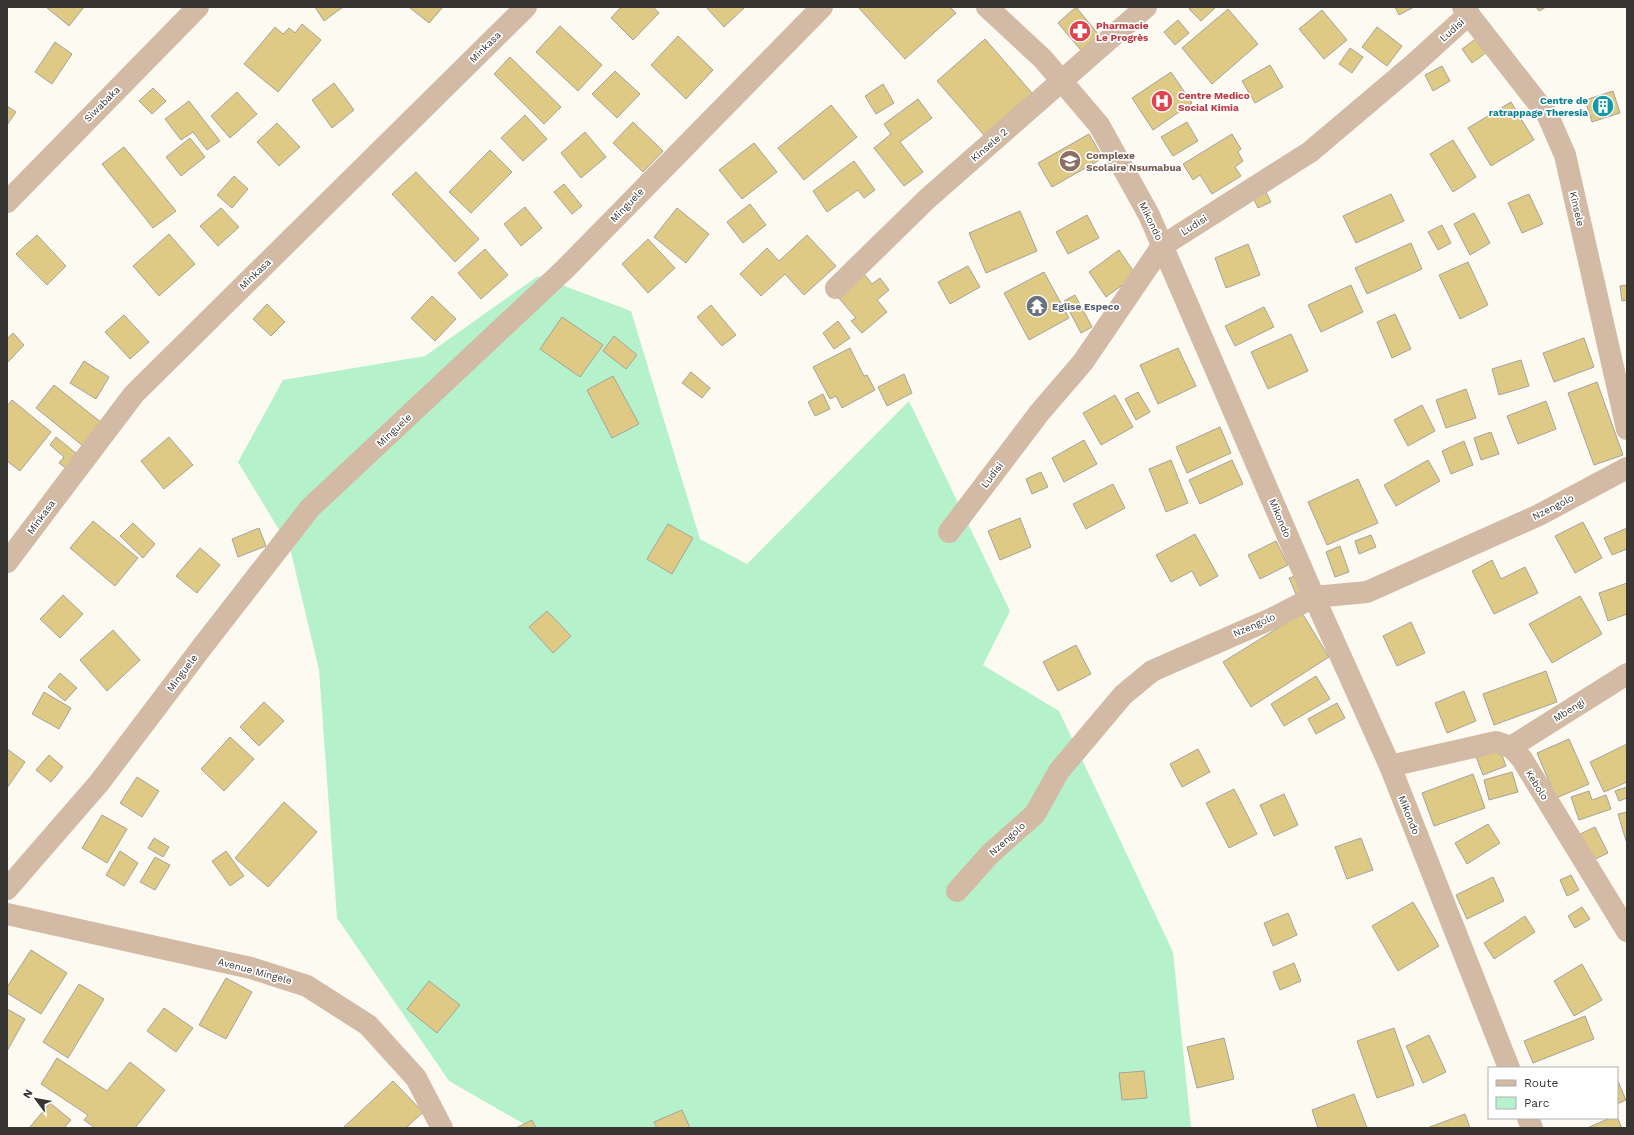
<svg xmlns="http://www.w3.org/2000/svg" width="1634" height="1135" viewBox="0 0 1634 1135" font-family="'Work Sans',sans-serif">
	<rect width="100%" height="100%" fill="#fdfaf2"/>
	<path fill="#b5f2cb" d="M538,276L631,311L700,539L747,564L909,401L1010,611L983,665L1059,711L1173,952L1191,1128H531L449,1081L337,918L319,670L290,548L238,462L283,380L425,356Z"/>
	<g fill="#dec985" stroke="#a6a39b">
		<path d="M46,7H84L69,26Z"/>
		<path d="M315,7H343L324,21Z"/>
		<path d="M409,7H443L429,23Z"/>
		<path d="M621,7H653L659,13L633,40L611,18Z"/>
		<path d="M706,7H745L724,27Z"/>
		<path d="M858,7H950L956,13L905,59Z"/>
		<path d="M1076,7L1103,40L1085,55L1058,23Z"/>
		<path d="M1192,7H1216L1201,21L1189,9Z"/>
		<path d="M1395,7H1414L1399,15Z"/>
		<path d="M1536,7H1546L1539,11Z"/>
		<path d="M1228,9L1258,44L1212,84L1182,48Z"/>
		<path d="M1322,10L1347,40L1324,59L1299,29Z"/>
		<path d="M1178,20L1189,33L1175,45L1164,32Z"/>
		<path d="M302,24L321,40L278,92L244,64L275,27L283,34L289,28L295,33Z"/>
		<path d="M560,26L602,65L578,91L536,52Z"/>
		<path d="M1377,27L1402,46L1387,66L1362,47Z"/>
		<path d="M1481,35L1491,49L1472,63L1462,49Z"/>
		<path d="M678,36L713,70L686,99L651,65Z"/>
		<path d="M985,39L1032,93L984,135L937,81Z"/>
		<path d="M55,42L72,54L52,84L35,72Z"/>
		<path d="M1350,48L1363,57L1352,73L1339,64Z"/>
		<path d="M510,57L561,107L544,124L494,74Z"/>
		<path d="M1270,65L1283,87L1255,103L1242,81Z"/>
		<path d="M1442,66L1450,81L1433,91L1425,75Z"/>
		<path d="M615,71L640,94L617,118L592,94Z"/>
		<path d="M1171,72L1192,103L1153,130L1132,98Z"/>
		<path d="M334,83L354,110L332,128L312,100Z"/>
		<path d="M883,84L894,103L876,114L865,96Z"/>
		<path d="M153,88L166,101L152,114L139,101Z"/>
		<path d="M1613,91L1620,113L1592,122L1585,100Z"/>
		<path d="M237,92L257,114L230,138L211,116Z"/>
		<path d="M918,99L932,118L900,142L923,172L904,186L874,148L891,134L884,124Z"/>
		<path d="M189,101L220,141L207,150L193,132L181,140L165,119Z"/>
		<path d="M1511,102L1534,140L1491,166L1468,128Z"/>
		<path d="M831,105L857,137L804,180L778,148Z"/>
		<path d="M7,106L16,112L7,125Z"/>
		<path d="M525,115L547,139L523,161L501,138Z"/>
		<path d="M633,122L663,151L643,172L613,143Z"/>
		<path d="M1187,122L1198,141L1173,156L1161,137Z"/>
		<path d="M277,123L300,147L279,166L257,142Z"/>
		<path d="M585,132L606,157L581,178L561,153Z"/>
		<path d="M1089,134L1103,158L1052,187L1038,163Z"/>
		<path d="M1232,134L1241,149L1238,152L1243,161L1235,167L1241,176L1212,194L1200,175L1193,180L1183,164Z"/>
		<path d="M190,138L205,157L181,176L166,157Z"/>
		<path d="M1453,140L1476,177L1453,192L1430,154Z"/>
		<path d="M754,143L777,172L742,199L719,170Z"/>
		<path d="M124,147L176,211L153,228L102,164Z"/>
		<path d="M490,150L512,172L471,213L449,192Z"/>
		<path d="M854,161L875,190L864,198L858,190L827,212L813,191Z"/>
		<path d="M416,172L479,239L455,262L392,194Z"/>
		<path d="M234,176L248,189L232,208L217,195Z"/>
		<path d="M564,184L582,206L572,214L554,192Z"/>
		<path d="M1266,192L1271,202L1258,208L1253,197Z"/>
		<path d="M1391,194L1404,221L1356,243L1343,216Z"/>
		<path d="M1529,194L1543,224L1522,233L1508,203Z"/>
		<path d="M750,204L766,225L743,243L727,222Z"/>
		<path d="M525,207L542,228L521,246L504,224Z"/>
		<path d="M221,208L239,227L218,246L200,226Z"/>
		<path d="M677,208L709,234L686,263L654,237Z"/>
		<path d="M1020,211L1037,251L986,273L969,233Z"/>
		<path d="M1474,213L1490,243L1470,255L1454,224Z"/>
		<path d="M1087,215L1099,238L1068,254L1056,232Z"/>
		<path d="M1442,225L1451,243L1438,250L1428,232Z"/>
		<path d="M169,234L195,264L159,296L133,266Z"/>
		<path d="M37,235L66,266L47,285L16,254Z"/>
		<path d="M807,235L836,266L804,295L785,274L761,296L740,274L767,248L779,261Z"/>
		<path d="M648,239L675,268L648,293L622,264Z"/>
		<path d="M1411,243L1422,269L1367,294L1355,268Z"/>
		<path d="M1248,244L1260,275L1226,288L1215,258Z"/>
		<path d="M485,249L508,275L481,299L458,273Z"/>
		<path d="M1119,250L1136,275L1106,297L1089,272Z"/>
		<path d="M1468,262L1488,305L1460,319L1439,275Z"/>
		<path d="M968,266L980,287L950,304L938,282Z"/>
		<path d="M1044,272L1069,318L1029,340L1004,293Z"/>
		<path d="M864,274L872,284L880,278L889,290L877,300L887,312L862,333L851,321L856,318L837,296Z"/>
		<path d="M1351,285L1363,312L1321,332L1308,305Z"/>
		<path d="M1627,285V300L1622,301L1620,286Z"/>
		<path d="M1075,295L1092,327L1081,333L1064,301Z"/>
		<path d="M432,296L456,319L435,341L411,318Z"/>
		<path d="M267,304L285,322L271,336L253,319Z"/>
		<path d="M711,305L736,335L722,346L697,317Z"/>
		<path d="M1264,307L1274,327L1235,346L1225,326Z"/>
		<path d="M1395,314L1411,349L1392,358L1377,322Z"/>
		<path d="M124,315L149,342L130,359L105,332Z"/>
		<path d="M562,317L603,345L580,377L540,349Z"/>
		<path d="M838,321L850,338L834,349L823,333Z"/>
		<path d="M13,333L24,345L7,363V339Z"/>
		<path d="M1291,334L1308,371L1268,389L1251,352Z"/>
		<path d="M614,336L637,355L626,369L603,351Z"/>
		<path d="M1584,338L1594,367L1554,382L1543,353Z"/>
		<path d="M850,348L864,376L867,375L875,390L842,408L836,396L830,399L813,367Z"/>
		<path d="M1178,348L1196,386L1158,404L1140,365Z"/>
		<path d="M1521,360L1529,386L1499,395L1492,369Z"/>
		<path d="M84,361L109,377L96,399L70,383Z"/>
		<path d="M691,372L710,388L702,398L682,383Z"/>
		<path d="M904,374L912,393L887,406L878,387Z"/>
		<path d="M613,376L639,424L612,438L587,390Z"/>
		<path d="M1597,382L1623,455L1594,465L1568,393Z"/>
		<path d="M54,385L107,427L88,450L36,408Z"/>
		<path d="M1466,389L1476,418L1446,428L1436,400Z"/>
		<path d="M1138,392L1150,412L1136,420L1125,399Z"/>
		<path d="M823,394L830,409L815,416L808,402Z"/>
		<path d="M1115,395L1133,427L1101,445L1083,413Z"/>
		<path d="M12,400L51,432L20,471L7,461V406Z"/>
		<path d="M1546,401L1556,429L1518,444L1507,416Z"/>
		<path d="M1422,405L1435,431L1408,446L1394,420Z"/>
		<path d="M1220,427L1231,453L1187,473L1176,447Z"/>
		<path d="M1491,432L1499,454L1481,460L1474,438Z"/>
		<path d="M56,437L82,458L71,472L59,463L64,457L50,445Z"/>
		<path d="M169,437L193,465L164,489L141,461Z"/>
		<path d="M1084,440L1097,464L1064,482L1052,458Z"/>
		<path d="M1464,441L1473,465L1451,474L1442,451Z"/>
		<path d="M1171,460L1188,503L1166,512L1149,469Z"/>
		<path d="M1232,460L1243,484L1200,504L1189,480Z"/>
		<path d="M1428,460L1440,481L1396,506L1384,485Z"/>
		<path d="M1041,472L1048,487L1032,494L1026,479Z"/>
		<path d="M1358,479L1378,523L1327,545L1308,502Z"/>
		<path d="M1113,484L1125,508L1086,529L1073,504Z"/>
		<path d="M1020,518L1031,547L1000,560L988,531Z"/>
		<path d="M93,521L138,558L115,586L70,548Z"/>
		<path d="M1583,522L1602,558L1575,573L1555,536Z"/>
		<path d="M133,523L155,544L143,558L120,536Z"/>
		<path d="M668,524L693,538L672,574L647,559Z"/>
		<path d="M259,528L266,546L238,557L232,539Z"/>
		<path d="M1627,528V549L1612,555L1604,538Z"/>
		<path d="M1195,534L1218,576L1200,586L1192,571L1171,582L1156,555Z"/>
		<path d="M1371,535L1376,547L1359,554L1355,541Z"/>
		<path d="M1276,541L1288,565L1260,579L1248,555Z"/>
		<path d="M1340,546L1349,572L1335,577L1326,552Z"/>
		<path d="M200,548L220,565L197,593L176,576Z"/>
		<path d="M1492,560L1501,579L1525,567L1538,593L1494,614L1472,571Z"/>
		<path d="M1301,574L1307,590L1296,594L1289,578Z"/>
		<path d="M1627,583V614L1608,621L1599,593Z"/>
		<path d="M63,595L83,614L60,638L40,619Z"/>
		<path d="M1580,596L1602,634L1552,663L1529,624Z"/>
		<path d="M547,611L571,636L553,653L529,627Z"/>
		<path d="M1302,613L1329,657L1251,707L1223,662Z"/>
		<path d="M1411,622L1425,653L1397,666L1383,636Z"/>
		<path d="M113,630L140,660L107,691L80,660Z"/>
		<path d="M1076,645L1091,674L1058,691L1043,662Z"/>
		<path d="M1546,671L1557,702L1494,725L1483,694Z"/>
		<path d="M60,673L77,688L65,701L48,687Z"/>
		<path d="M1316,676L1330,699L1284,726L1271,704Z"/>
		<path d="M1464,691L1476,721L1447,733L1435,703Z"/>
		<path d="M44,692L71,708L59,729L32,714Z"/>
		<path d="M264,702L284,721L259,746L240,727Z"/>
		<path d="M1337,703L1345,718L1316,734L1308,719Z"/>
		<path d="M230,737L254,759L224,791L201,769Z"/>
		<path d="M1569,739L1589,784L1556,798L1537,753Z"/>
		<path d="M1498,744L1506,766L1483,775L1475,754Z"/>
		<path d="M1627,744V782L1604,792L1590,762Z"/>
		<path d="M7,749L25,762L7,788Z"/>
		<path d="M1198,749L1210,772L1182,787L1170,764Z"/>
		<path d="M49,755L63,767L51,782L36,770Z"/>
		<path d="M1512,772L1518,792L1489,800L1484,780Z"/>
		<path d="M1473,774L1485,808L1434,826L1422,793Z"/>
		<path d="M137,777L159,791L142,817L120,803Z"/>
		<path d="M1627,787V798L1619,801L1615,791Z"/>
		<path d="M1234,789L1257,834L1229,848L1206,803Z"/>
		<path d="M1589,791L1592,800L1606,795L1611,809L1579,820L1571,797Z"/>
		<path d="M1284,794L1298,825L1274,836L1260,805Z"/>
		<path d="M284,802L317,832L268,887L235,858Z"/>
		<path d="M1627,812V844L1618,814Z"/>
		<path d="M102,815L127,829L107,863L82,848Z"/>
		<path d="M1488,824L1500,843L1467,864L1455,843Z"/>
		<path d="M1595,827L1608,853L1589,862L1576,836Z"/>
		<path d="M154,838L169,847L163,857L148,848Z"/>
		<path d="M1361,838L1373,870L1347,879L1335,847Z"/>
		<path d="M120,851L138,863L124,886L106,875Z"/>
		<path d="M226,851L244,876L230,886L212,861Z"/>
		<path d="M155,857L170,865L155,890L140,882Z"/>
		<path d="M1571,875L1579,890L1567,896L1560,880Z"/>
		<path d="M1493,877L1504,901L1467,919L1456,895Z"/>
		<path d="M1413,902L1439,946L1398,971L1372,926Z"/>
		<path d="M1582,907L1590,919L1575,928L1568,916Z"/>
		<path d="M1288,913L1297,935L1273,946L1264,923Z"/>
		<path d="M1525,916L1535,932L1494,959L1484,943Z"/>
		<path d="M31,950L67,973L41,1014L7,993V987Z"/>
		<path d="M1294,963L1301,981L1280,990L1273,972Z"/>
		<path d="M1582,964L1602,1000L1574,1016L1554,981Z"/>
		<path d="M226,978L252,992L226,1039L199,1025Z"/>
		<path d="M429,981L460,1005L437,1033L407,1009Z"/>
		<path d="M79,984L104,999L68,1058L43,1042Z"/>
		<path d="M164,1008L193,1028L176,1052L147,1031Z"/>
		<path d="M7,1009L25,1019L7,1051Z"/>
		<path d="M1585,1016L1594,1039L1533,1063L1524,1041Z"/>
		<path d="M1394,1028L1414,1085L1377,1098L1357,1041Z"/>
		<path d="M1429,1035L1446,1072L1423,1083L1406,1046Z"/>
		<path d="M1224,1038L1234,1079L1197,1088L1187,1047Z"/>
		<path d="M57,1058L107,1091L130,1062L165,1090L135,1128H95L84,1120L88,1115L41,1084Z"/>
		<path d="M1144,1071L1147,1098L1122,1100L1119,1073Z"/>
		<path d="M1617,1079L1626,1100L1617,1104Z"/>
		<path d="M393,1081L423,1112L406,1128H343Z"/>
		<path d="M1354,1094L1367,1128H1318L1312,1110Z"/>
		<path d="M50,1103L71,1120L64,1128H29Z"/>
		<path d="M682,1110L690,1128H657L654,1122Z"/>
		<path d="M1465,1114L1470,1128H1427Z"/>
		<path d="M1617,1117L1622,1128H1587L1610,1118Z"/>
		<path d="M532,1120L536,1128H516Z"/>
	</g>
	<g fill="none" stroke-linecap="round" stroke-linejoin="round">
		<g stroke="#d2baa5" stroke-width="22">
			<path d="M987,7L1043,59L1099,125L1149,215L1314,597L1390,766L1509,1068"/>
			<path d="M1463,7L1548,116L1565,155L1627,429"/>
			<path d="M7,202L198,7"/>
			<path d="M836,288L927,199L1146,7"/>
			<path d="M949,532L1040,412L1083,362L1162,246L1310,152L1414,64L1469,14"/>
			<path d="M7,562L134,394L526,7"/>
			<path d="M1511,747L1627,674"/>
			<path d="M1390,766L1496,742L1511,747L1522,759L1627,931"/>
			<path d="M7,889L99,783L202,647L310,508L564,270L822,7"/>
			<path d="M957,891L990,854L1035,814L1059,771L1123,695L1152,671L1273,618L1314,597L1367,592L1539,515L1627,468"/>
			<path d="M7,914L251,968L307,986L368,1025L416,1078L442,1128"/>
			<path d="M1528,1118L1532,1128"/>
		</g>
	</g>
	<defs>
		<g id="pharmacy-disc" transform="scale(1.15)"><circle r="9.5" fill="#e0444e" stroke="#fff"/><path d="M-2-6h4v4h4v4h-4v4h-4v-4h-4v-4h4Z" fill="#fff"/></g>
		<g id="hospital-disc" transform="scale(1.15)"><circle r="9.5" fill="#e0444e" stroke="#fff"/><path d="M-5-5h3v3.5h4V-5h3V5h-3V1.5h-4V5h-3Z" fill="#fff"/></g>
		<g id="building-disc" transform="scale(1.15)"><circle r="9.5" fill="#0f9aa8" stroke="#fff"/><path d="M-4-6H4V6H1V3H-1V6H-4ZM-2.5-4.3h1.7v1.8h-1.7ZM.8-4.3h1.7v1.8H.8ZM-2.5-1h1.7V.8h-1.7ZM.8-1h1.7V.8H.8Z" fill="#fff"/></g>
		<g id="school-disc" transform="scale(1.15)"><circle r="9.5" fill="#8d6e63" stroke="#fff"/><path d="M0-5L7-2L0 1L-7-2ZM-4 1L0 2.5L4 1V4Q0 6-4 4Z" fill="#fff"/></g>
		<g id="temple-disc" transform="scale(1.15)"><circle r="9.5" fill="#6b7280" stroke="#fff"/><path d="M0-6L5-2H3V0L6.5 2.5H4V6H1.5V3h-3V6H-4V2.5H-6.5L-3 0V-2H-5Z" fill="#fff"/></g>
	</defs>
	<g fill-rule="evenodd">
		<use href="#pharmacy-disc" x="1080" y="31"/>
		<use href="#hospital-disc" x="1162" y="101"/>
		<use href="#building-disc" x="1603" y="106"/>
		<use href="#school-disc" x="1070" y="161"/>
		<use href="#temple-disc" x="1037" y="306"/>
	</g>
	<g text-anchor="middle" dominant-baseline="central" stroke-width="3.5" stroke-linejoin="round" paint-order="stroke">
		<g font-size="10" font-weight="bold" fill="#be3a42" stroke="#fff" text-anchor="start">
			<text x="1096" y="25">Pharmacie<tspan x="1096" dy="12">Le Progrès</tspan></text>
			<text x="1178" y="95">Centre Medico<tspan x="1178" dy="12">Social Kimia</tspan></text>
		</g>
		<g font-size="10" fill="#373633" stroke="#fff">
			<text transform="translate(1452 30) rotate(-42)">Ludisi</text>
			<text transform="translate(485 47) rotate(-45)">Minkasa</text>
			<text transform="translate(102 104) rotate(-45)">Siwabaka</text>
			<text transform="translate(989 145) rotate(-41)">Kinsele 2</text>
			<text transform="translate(627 205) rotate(-46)">Minguele</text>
			<text transform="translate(1577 209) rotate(77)">Kinsele</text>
			<text transform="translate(1151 221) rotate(64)">Mikondo</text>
			<text transform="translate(1194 225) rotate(-32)">Ludisi</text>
			<text transform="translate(255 274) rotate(-44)">Minkasa</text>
			<text transform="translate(394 430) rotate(-43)">Minguele</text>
			<text transform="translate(992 475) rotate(-53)">Ludisi</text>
			<text transform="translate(1553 507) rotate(-27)">Nzengolo</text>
			<text transform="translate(41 517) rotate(-53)">Minkasa</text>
			<text transform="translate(1280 518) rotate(67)">Mikondo</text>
			<text transform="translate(1254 625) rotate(-24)">Nzengolo</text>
			<text transform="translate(182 673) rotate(-53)">Minguele</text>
			<text transform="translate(1569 710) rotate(-32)">Mbengi</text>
			<text transform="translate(1537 785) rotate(58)">Kebolo</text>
			<text transform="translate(1409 815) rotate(68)">Mikondo</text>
			<text transform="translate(1007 839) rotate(-42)">Nzengolo</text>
			<text transform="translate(255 971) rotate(15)">Avenue Mingele</text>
		</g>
		<g font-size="10" font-weight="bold" fill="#0d838f" stroke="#fff" text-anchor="end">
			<text x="1588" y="100">Centre de<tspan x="1588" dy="12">ratrappage Theresia</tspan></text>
		</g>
		<g font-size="10" font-weight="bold" fill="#785e54" stroke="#fff" text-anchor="start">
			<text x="1086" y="155">Complexe<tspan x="1086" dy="12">Scolaire Nsumabua</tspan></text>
		</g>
		<g font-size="10" font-weight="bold" fill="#5b616d" stroke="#fff" text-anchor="start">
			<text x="1052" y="306">Eglise Especo</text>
		</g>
	</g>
	<rect width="1634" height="1135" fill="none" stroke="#373633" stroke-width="16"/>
	<rect x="1488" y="1067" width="130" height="52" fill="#ffffff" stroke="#afafad"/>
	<rect x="1496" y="1080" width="20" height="6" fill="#d2baa5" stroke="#afafad"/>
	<text x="1524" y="1087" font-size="12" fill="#373633">Route</text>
	<rect x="1496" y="1097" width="20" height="12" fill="#b5f2cb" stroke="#afafad"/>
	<text x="1524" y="1107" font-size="12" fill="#373633">Parc</text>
	<g transform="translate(36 1099) rotate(302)" stroke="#ffffff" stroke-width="3" paint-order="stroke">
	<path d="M0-3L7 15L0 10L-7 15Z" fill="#373633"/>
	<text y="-6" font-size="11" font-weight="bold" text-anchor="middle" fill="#373633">N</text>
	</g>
</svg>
